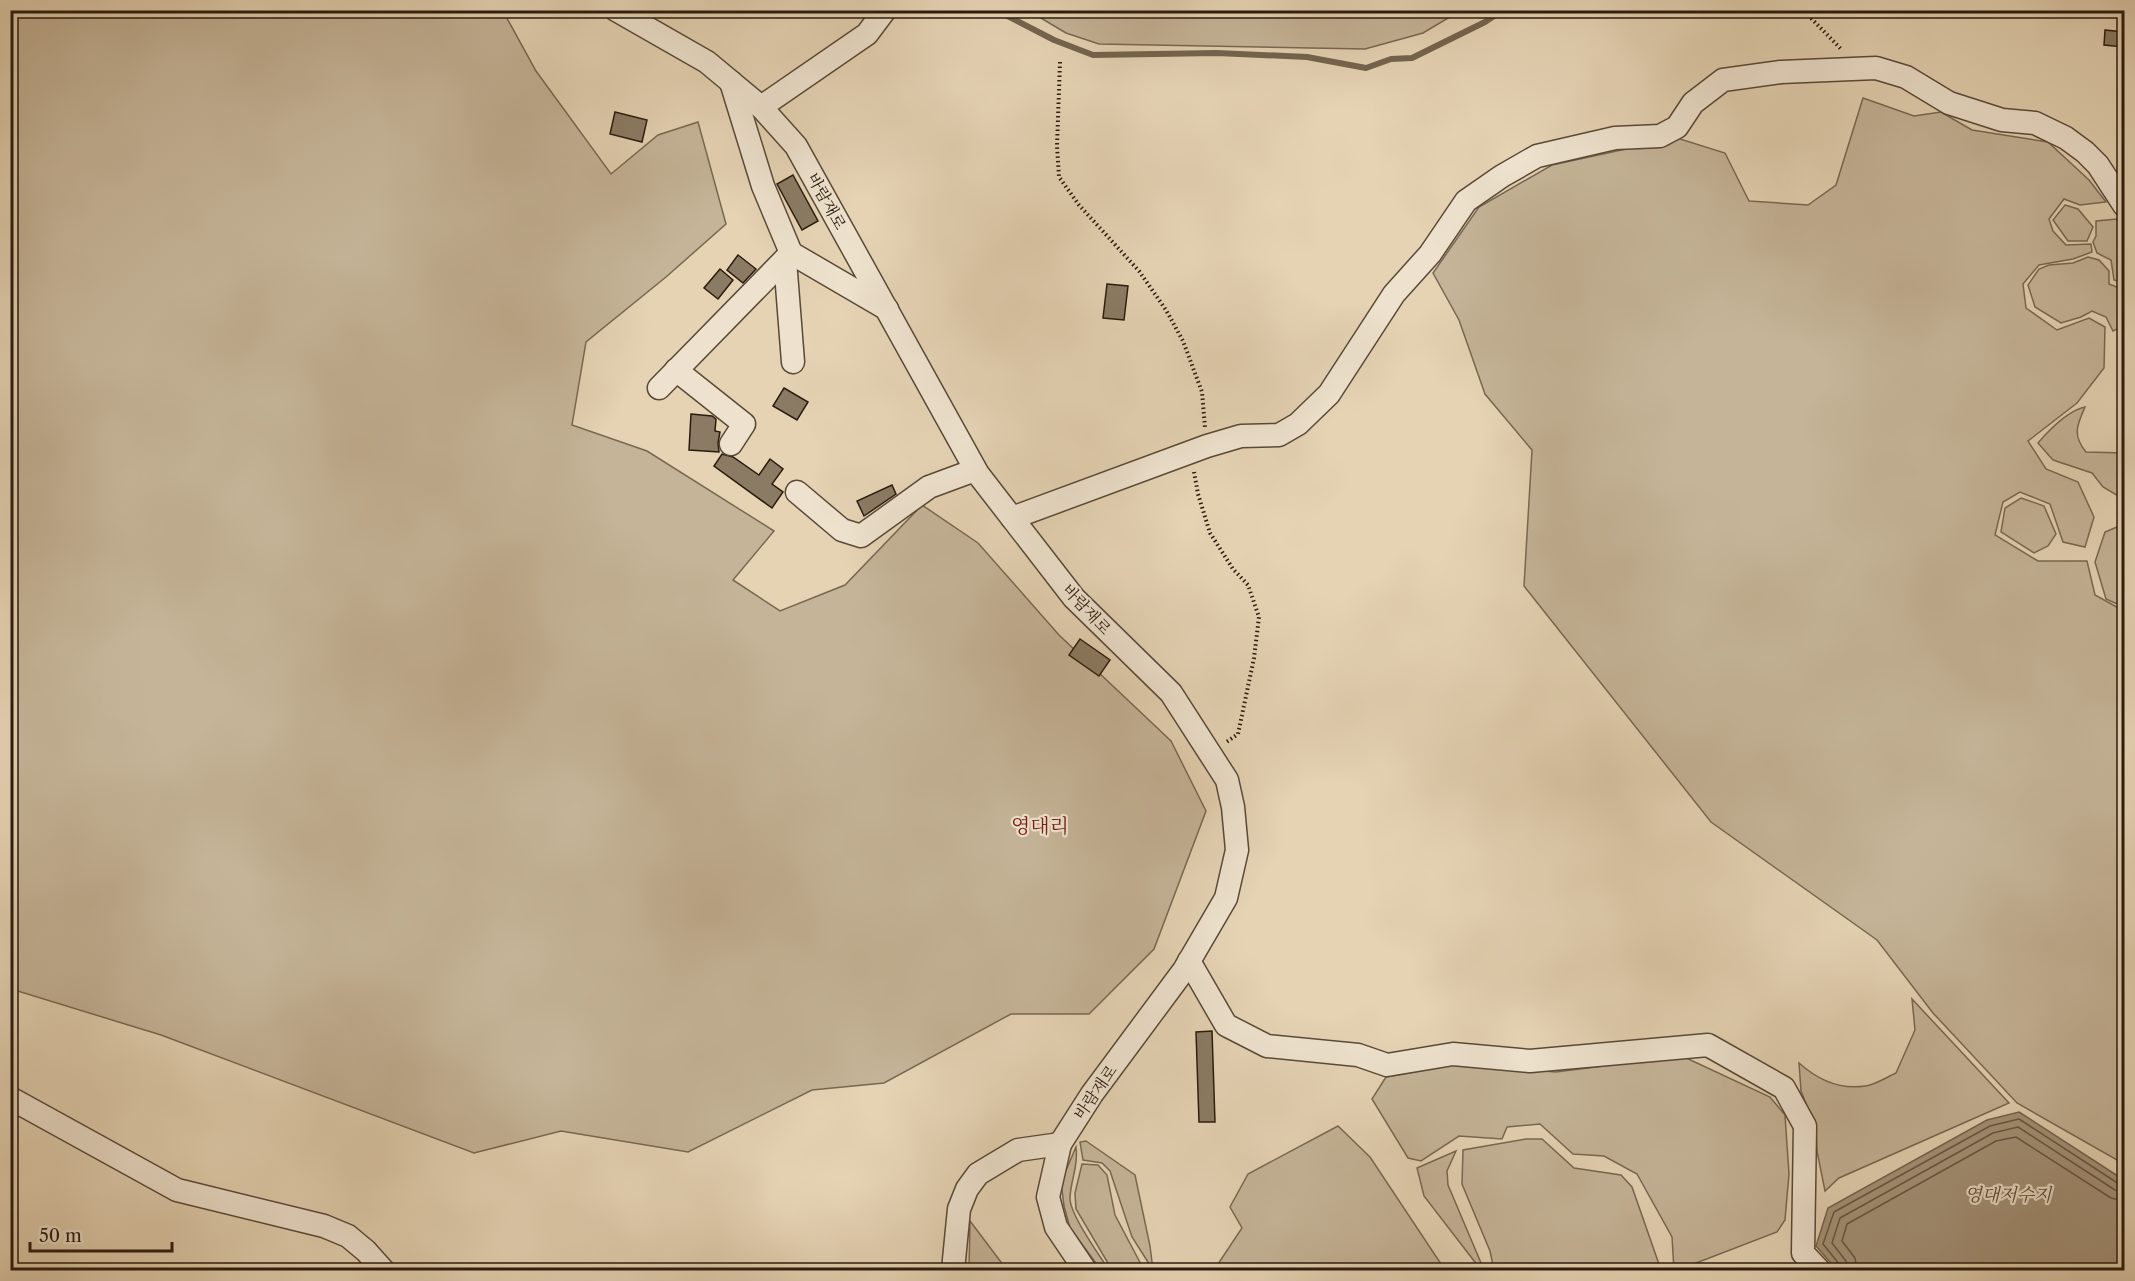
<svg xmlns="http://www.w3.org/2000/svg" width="2135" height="1281" viewBox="0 0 2135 1281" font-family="'Libre Caslon Text','Noto Serif KR',serif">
	<rect width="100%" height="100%" fill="#e5d3b4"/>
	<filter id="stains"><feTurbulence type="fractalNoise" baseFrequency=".00333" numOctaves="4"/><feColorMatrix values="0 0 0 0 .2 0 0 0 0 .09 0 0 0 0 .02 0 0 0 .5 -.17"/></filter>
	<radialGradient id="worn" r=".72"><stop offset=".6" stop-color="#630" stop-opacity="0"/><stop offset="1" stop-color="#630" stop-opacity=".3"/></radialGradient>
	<g fill="#c5b498" stroke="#786852" stroke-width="1.5">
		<path d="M10,11H503L536,71L611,174L658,135L698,122L726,224L666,277L586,342L572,425L647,451L774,531L733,580L780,611L845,585L922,505L978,543L1059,635L1171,741L1206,811L1154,949L1089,1014H1011L884,1083L812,1090L688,1152L561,1131L474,1153L161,1035L11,989Z"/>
		<path d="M1029,11H1460L1423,33L1365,49L1099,44L1066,33Z"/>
		<path d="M1863,98L1914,116L1941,112L1972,130L2048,142L2089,180L2106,202L2080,205L2064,199L2049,219L2053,231L2066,245L2091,244L2092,252L2073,259L2039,265L2023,284L2026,308L2057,330L2089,318L2105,327L2104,368L2077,403L2028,441L2046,469L2078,482L2094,517L2085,547L2063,542L2050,504L2020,492L2003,502L1995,535L2038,561H2087L2095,595L2124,611V1164L2017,1103L1933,1013L1877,940L1711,822L1524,586L1532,450L1485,394L1459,320L1433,273L1479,207L1552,165L1677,138L1725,153L1749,201L1808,205L1836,185Z"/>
		<path d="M2065,205L2078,209L2093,227L2087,241H2068L2053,220Z"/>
		<path d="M2117,219C2128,237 2125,262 2124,283L2114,280L2111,260L2097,253L2093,242L2096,236V221Z"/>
		<path d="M2088,257L2099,260L2109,271V284L2124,290V326L2113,331L2106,317L2092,311L2081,317L2061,323L2035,307L2028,285L2039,269L2049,265L2073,263Z"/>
		<path d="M2085,407C2077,425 2072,435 2086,452L2124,453V498L2120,497L2103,487L2092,473L2053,460L2038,443C2050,429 2067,411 2085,407Z"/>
		<path d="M2021,498L2044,506L2056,534L2048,546L2034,553L2001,532L2005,508Z"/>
		<path d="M2124,524V607L2106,599L2095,562L2105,532Z"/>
		<path d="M1912,999L2009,1103L1839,1178L1825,1191L1817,1151L1816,1129L1801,1091L1799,1063C1818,1080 1839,1090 1865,1086C1875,1085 1887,1077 1896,1073L1915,1030Z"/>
		<path d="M1682,1056L1770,1097L1785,1115L1789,1174L1785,1220L1777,1232L1678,1270H1674L1672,1237L1637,1174L1604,1156L1573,1154L1540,1124L1507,1127L1502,1139L1459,1136L1421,1161L1408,1158L1372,1099L1386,1077L1458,1064L1556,1072Z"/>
		<path d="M1338,1126L1370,1157L1445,1270H1214L1242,1228L1230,1207L1248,1174Z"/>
		<path d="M1526,1139H1542L1574,1168L1621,1175L1632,1187L1660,1267L1659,1270H1494L1490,1251L1462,1184L1463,1150Z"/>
		<path d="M1086,1141L1135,1175L1150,1246L1153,1270L1132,1237L1110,1171L1102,1163L1083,1160L1080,1142Z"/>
		<path d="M1076,1147C1079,1166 1070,1181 1070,1199C1071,1216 1099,1255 1109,1270H1101L1070,1228L1064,1206L1061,1182Z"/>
		<path d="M1456,1151L1447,1171L1448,1185L1484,1270H1481L1424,1196L1417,1168Z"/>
		<path d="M1082,1164L1098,1165L1107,1175L1115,1215L1144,1270H1112L1076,1209L1075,1193Z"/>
		<path d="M970,1221L1007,1270H969Z"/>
	</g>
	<path fill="#a5947b" stroke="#74644f" stroke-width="1.5" d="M2019,1112L2124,1180V1270H1837L1816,1246L1828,1208L1987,1120Z"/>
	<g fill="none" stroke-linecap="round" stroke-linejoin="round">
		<g stroke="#685844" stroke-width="1.5">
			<path d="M1841,1270L1840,1265L1823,1244L1834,1212L1990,1126L2019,1119L2119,1184L2124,1185"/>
			<path d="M1848,1270L1846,1261L1832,1243L1840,1218L1993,1133L2018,1127L2115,1190L2124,1192"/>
			<path d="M1857,1270L1855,1258L1842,1241L1847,1224L1996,1141L2016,1137L2111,1198L2124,1201"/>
		</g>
		<path stroke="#74644f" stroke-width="6" d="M996,10L1054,40L1093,55L1217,53L1307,57L1366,68L1391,59L1412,58L1485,22L1503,10"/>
	</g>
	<g fill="#8b7b64" stroke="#2a1b0d" stroke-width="1.5">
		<path d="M2105,30L2124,32V47L2104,45Z"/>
		<path d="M615,112L647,120L642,142L610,134Z"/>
		<path d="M793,175L818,221L802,230L777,184Z"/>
		<path d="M738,255L756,269L743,283L727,270Z"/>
		<path d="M720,269L733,280L718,299L704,288Z"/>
		<path d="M1107,284L1128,286L1124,320L1103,318Z"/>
		<path d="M784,388L808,402L797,420L773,406Z"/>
		<path d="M691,414L712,416L716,419L715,431L720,432L718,443L719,452L689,450Z"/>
		<path d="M722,454L733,457L759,475L770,459L783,469L772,484L783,492L772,508L714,466Z"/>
		<path d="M892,485L896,494L864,516L857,501Z"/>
		<path d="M1080,639L1110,660L1099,676L1069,655Z"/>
		<path d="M1212,1031L1215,1122H1199L1196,1032Z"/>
	</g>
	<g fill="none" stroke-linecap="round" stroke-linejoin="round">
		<g stroke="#594937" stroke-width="25">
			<g id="minor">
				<path d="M616,10L707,62L761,107L796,146L978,474L1074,598L1171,693L1227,780L1233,807L1237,850L1226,898L1184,970L1092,1094L1060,1144L1048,1197L1056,1227L1085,1270"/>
				<path d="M731,82L763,186L791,253L887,309"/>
				<path d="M761,107L867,34L885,10"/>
				<path d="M785,260L793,362"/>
				<path d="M676,370L744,424L731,444"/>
				<path d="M659,388L791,253"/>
				<path d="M797,492L842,530L861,536L929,487L975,470"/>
				<path d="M1012,518L1207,446L1241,436L1279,435L1298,424L1329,394L1394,294L1430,254L1466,201L1502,176L1537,156L1615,138L1660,136L1677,127L1693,103L1723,80L1781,72L1876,68L1906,77L1949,103L2002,120L2035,123L2066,138L2085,152L2098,165L2124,205"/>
				<path d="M1189,961L1226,1025L1267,1046L1358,1055L1387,1065L1453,1054L1530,1061L1708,1045L1784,1088L1805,1126L1803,1253L1819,1270"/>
				<path d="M10,1098L177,1190L324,1226L348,1236L366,1251L383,1270"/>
				<path d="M953,1270L959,1209L967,1189L978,1174L1018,1150L1060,1144"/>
			</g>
		</g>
		<g stroke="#2a1b0d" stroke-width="4" stroke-dasharray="1.5 3" stroke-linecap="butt">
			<path d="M1808,15L1841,49"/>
			<path d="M1060,62L1057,146L1059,177L1079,205L1139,271L1166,310L1183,341L1202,392L1205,428"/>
			<path d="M1194,472L1198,494L1210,533L1233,569L1248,585L1259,617L1254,658L1238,734L1225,743"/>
			<path d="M10,1270H11"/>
		</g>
		<use href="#minor" stroke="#eee2ce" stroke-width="22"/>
	</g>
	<g text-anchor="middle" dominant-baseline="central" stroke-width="4.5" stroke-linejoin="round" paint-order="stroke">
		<g font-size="16" fill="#2a1b0d" stroke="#eee2ce">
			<text transform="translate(827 201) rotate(61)">바람재로</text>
			<text transform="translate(1087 609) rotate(47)">바람재로</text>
			<text transform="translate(1095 1092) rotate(-55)">바람재로</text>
		</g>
		<g font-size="18" font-style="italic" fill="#5b4b39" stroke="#eee2ce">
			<text x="2008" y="1195">영대저수지</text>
		</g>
		<g font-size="20" fill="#7a1f14" stroke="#eee2ce">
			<text x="1040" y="826">영대리</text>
		</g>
	</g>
	<rect width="2135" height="1281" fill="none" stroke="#e5d3b4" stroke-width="36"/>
	<rect x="12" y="12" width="2111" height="1257" fill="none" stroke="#2a1b0d" stroke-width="3"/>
	<rect x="18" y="18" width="2099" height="1245" fill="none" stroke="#2a1b0d" stroke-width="1.5"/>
	<path d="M30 1242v9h142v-9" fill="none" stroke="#2a1b0d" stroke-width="3"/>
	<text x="39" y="1242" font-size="18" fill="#2a1b0d" stroke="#eee2ce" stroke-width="4.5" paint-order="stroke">50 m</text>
	<rect width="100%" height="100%" filter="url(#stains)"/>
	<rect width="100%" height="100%" fill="url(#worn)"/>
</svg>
